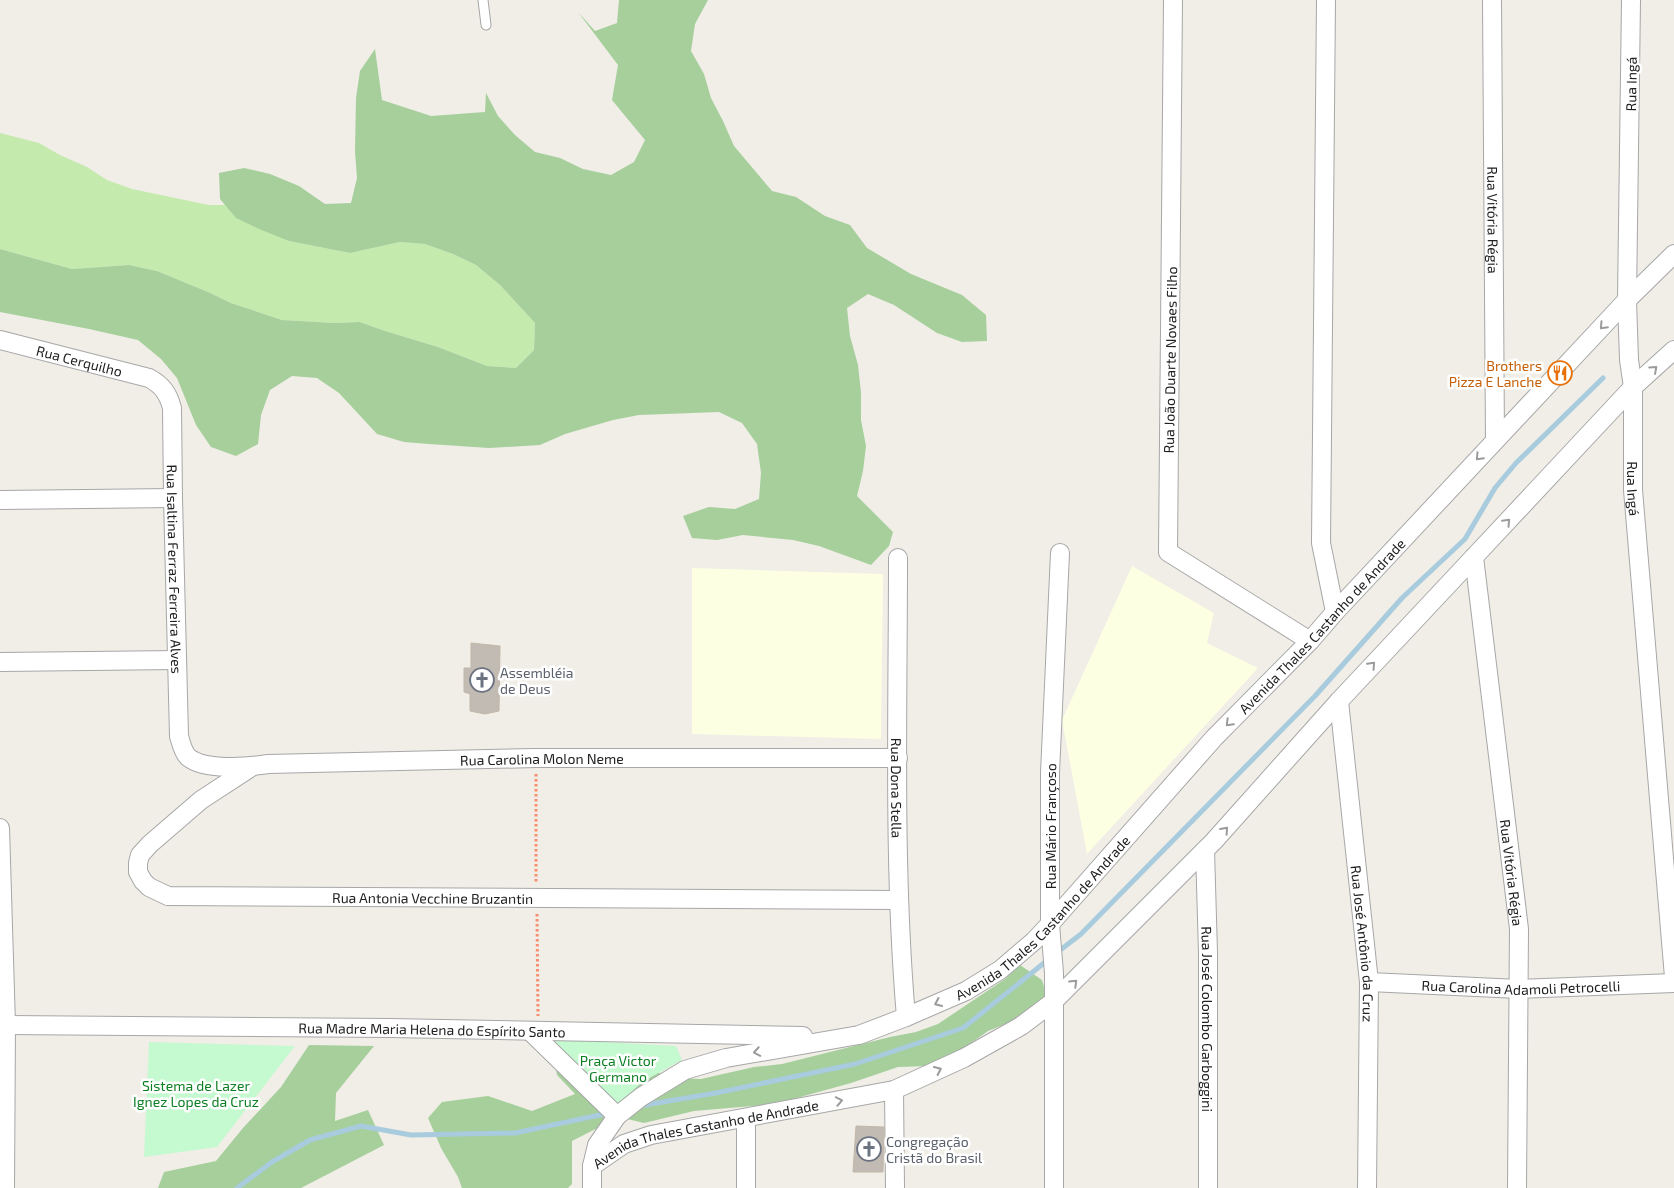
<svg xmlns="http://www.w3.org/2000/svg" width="1674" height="1188" viewBox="0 0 1674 1188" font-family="'Exo 2',sans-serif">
	<rect width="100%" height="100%" fill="#f0eee7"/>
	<g fill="#fcffe2">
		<path d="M1132,566L1214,613L1207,643L1258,668L1087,854L1062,720Z"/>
		<path d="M692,568L883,574L881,739L692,734Z"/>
	</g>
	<path fill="#c5eaae" d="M0,133L39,143L60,155L87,167L107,180L132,189L209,205H226L289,241L350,253L400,242L425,244L453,254L476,265L500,285L535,323L534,350L516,368L487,366L438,347L385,331L360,322L334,323L282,320L231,303L208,292L157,271L129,265L72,269L0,249Z"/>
	<g fill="#a6cf9c">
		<path d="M619,0H708L695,24L691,51L704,74L711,98L723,121L734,146L772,191L796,197L825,216L850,225L867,248L911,274L962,295L986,315L987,341L962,342L937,333L894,305L868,294L847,308L850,336L858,365L861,393V420L866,446L863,471L857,496L893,532L889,546L871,565L819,546L793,540L743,535L717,540L692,538L683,516L709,507L735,509L759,499L761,473L757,444L742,423L719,412L639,415L613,420L565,434L540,445L489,448L429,444L404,442L377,434L339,393L317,378L292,376L270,390L261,415L258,444L236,456L211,447L196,425L177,378L161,359L138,340L89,329L0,312V249L72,269L129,265L157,271L208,292L231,303L282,320L334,323L360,322L385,331L438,347L487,366L516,368L534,350L535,323L500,285L476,265L453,254L425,244L400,242L350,253L289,241L259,229L236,218L220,199L219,173L244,168L270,174L299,186L325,204L351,203L357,178L355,152L356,98L360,71L375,49L382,100L431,116L485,112L486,93L498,116L515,135L535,152L560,158L583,169L611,175L634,162L645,140L612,100L618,65L578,12L595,31L617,23Z"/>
		<path d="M1020,965L1042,980L1046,994L1037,1006L1022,1017L988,1031L957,1053L927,1066L898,1067L851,1083L775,1104L694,1111L644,1123L619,1117L572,1141V1184L568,1188H462L458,1177L441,1148L428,1118L442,1102L488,1096L532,1111L575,1094L557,1075L552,1050L607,1043L649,1069L673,1078L701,1079L754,1067L782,1064L890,1037L916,1032L938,1024L1005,979Z"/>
		<path d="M309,1045L374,1046L336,1093L335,1121L368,1110L384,1145L301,1188H158L164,1172L216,1161L243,1128L281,1087Z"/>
	</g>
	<g fill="#c5f9cf">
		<path d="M551,1039L676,1046L682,1060L642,1082L618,1105Z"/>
		<path d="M149,1042L295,1046L217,1147L144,1157Z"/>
	</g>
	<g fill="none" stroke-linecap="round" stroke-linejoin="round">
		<g stroke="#a8cbdd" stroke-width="5">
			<path d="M1055,954L1081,934L1315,696L1402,598L1465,539L1495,488L1516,463L1603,378"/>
			<path d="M639,1106L716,1093L855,1064L963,1028L1049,959"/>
			<path d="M237,1188L272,1162L310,1140L361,1126L411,1135L515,1133L609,1113"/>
		</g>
	</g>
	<g fill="#c1bbb3" stroke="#c2b7a9">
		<path d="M471,643L500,646L499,711L485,714L470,711V694L464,692V668H471Z"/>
		<path d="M856,1126L884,1127L883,1172H853Z"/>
	</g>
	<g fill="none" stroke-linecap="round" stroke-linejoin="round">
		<g stroke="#a7a7a7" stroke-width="11">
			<path id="service" d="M483,0L486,25"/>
		</g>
		<g stroke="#a7a7a7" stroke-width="20">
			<g id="minor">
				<path d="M1173,0L1168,552L1310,641"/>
				<path d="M1326,0L1321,543L1335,612"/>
				<path id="s1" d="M1492,0L1495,440"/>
				<path id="s2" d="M1631,0L1627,300L1629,360L1633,387V490L1674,977"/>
				<path id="s3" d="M0,340L149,378C162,385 168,393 172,408L173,498L179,736C181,743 183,752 188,757C204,771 249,767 268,764L536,758H898"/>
				<path d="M0,500L173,498"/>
				<path id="s4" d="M1474,557L1519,929L1517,1188"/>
				<path id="s5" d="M898,558C898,711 893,865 906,1017"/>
				<path d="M0,662L177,660"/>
				<path id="s6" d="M1339,701L1369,982L1367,1188"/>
				<path id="s7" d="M253,766L201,800L150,844L140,855L138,863V872L143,881L149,887L168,896L899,900"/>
				<path d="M0,828L6,1025L5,1188"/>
				<path id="s8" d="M1205,850L1208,953V1188"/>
				<path id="s9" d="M1369,982L1519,989L1674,983"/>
				<path id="s10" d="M6,1025L391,1028L803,1036"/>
				<path d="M530,1031L617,1116"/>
				<path d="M894,1090L895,1188"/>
				<path d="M746,1118V1188"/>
				<path id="s11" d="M592,1166L624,1144L651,1135L894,1090L964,1058L1021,1026L1053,1002L1214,841L1339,701L1474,557L1633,387L1674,350"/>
				<path id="s12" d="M592,1188V1166L597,1145L617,1116L641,1097L685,1070L726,1058L859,1035L906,1017L966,991L1000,970L1034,941L1050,924L1214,738L1310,641L1335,612L1627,300L1674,254"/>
				<path id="s13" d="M1054,1188V973L1050,924V773L1060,553"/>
			</g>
		</g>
		<g stroke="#f88d70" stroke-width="3" stroke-dasharray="2.5 2.5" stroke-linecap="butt">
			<path d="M536,774V883"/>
			<path d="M537,914L538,1016"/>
		</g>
		<use href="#service" stroke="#fff" stroke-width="9"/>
		<use href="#minor" stroke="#fff" stroke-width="18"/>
	</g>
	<defs><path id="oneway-chevron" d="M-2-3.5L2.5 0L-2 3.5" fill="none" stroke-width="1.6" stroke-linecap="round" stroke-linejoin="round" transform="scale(1.25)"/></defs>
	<g stroke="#9b9b9b">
		<use href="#oneway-chevron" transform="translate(1603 326) rotate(133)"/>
		<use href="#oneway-chevron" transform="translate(1654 369) rotate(-42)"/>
		<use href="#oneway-chevron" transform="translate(1479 457) rotate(133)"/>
		<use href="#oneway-chevron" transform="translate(1507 522) rotate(-47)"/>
		<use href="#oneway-chevron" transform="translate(1372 665) rotate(-47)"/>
		<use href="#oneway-chevron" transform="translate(1229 723) rotate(135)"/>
		<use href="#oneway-chevron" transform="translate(1225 830) rotate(-48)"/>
		<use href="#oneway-chevron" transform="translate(1074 983) rotate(-44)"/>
		<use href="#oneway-chevron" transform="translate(938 1003) rotate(156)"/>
		<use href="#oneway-chevron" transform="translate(757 1052) rotate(170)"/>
		<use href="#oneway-chevron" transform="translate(938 1070) rotate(-25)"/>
		<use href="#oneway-chevron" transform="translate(839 1101) rotate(-11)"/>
	</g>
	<defs>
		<g id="restaurant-ring" transform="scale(1.25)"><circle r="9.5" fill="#fff" stroke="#e8710a" stroke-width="1.5"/><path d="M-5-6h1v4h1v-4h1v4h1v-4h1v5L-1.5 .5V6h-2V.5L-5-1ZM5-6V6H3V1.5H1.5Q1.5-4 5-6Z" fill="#e8710a"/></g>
		<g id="church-ring" transform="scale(1.25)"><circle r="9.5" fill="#fff" stroke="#6b7280" stroke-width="1.5"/><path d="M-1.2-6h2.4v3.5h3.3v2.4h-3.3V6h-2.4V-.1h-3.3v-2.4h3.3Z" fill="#6b7280"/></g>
	</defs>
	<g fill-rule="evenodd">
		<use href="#restaurant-ring" x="1560" y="373"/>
		<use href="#church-ring" x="482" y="680"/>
		<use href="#church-ring" x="869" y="1149"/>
	</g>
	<g text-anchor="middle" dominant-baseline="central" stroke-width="5" stroke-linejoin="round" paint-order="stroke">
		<g font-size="14" fill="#202020" stroke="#fff">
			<text transform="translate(1631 84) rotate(-89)">Rua Ingá</text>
			<text stroke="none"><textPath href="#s1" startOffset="220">Rua Vitória Régia</textPath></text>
			<text transform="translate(1170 360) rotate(-89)">Rua João Duarte Novaes Filho</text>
			<text stroke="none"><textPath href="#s3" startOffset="82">Rua Cerquilho</textPath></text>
			<text stroke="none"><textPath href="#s2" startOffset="489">Rua Ingá</textPath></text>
			<text stroke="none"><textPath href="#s3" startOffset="354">Rua Isaltina Ferraz Ferreira Alves</textPath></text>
			<text stroke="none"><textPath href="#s12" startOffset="966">Avenida Thales Castanho de Andrade</textPath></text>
			<text stroke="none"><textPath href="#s3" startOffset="900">Rua Carolina Molon Neme</textPath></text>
			<text stroke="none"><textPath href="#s5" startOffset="230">Rua Dona Stella</textPath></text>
			<text stroke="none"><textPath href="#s13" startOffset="362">Rua Mário Françoso</textPath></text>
			<text stroke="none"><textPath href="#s4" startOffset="318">Rua Vitória Régia</textPath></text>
			<text stroke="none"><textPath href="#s7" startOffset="466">Rua Antonia Vecchine Bruzantin</textPath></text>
			<text stroke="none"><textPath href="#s12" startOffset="561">Avenida Thales Castanho de Andrade</textPath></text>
			<text stroke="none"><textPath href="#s6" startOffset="244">Rua José Antônio da Cruz</textPath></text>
			<text stroke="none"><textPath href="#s9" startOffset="152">Rua Carolina Adamoli Petrocelli</textPath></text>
			<text stroke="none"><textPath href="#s8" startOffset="169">Rua José Colombo Garboggini</textPath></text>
			<text stroke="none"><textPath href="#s10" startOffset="426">Rua Madre Maria Helena do Espírito Santo</textPath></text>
			<text stroke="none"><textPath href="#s11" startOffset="120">Avenida Thales Castanho de Andrade</textPath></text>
		</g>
		<g font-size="14" fill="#c56008" stroke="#fff" text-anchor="end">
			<text x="1542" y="365">Brothers<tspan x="1542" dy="16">Pizza E Lanche</tspan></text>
		</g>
		<g font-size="14" fill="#5b616d" stroke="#fff" text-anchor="start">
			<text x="500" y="672">Assembléia<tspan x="500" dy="16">de Deus</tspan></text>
			<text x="886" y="1141">Congregação<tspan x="886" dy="16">Cristã do Brasil</tspan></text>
		</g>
		<g font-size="14" fill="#0d7f23" stroke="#fff">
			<text x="618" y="1060">Praça Victor<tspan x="618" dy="16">Germano</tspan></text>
			<text x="196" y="1085">Sistema de Lazer<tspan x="196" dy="16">Ignez Lopes da Cruz</tspan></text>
		</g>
	</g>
</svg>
